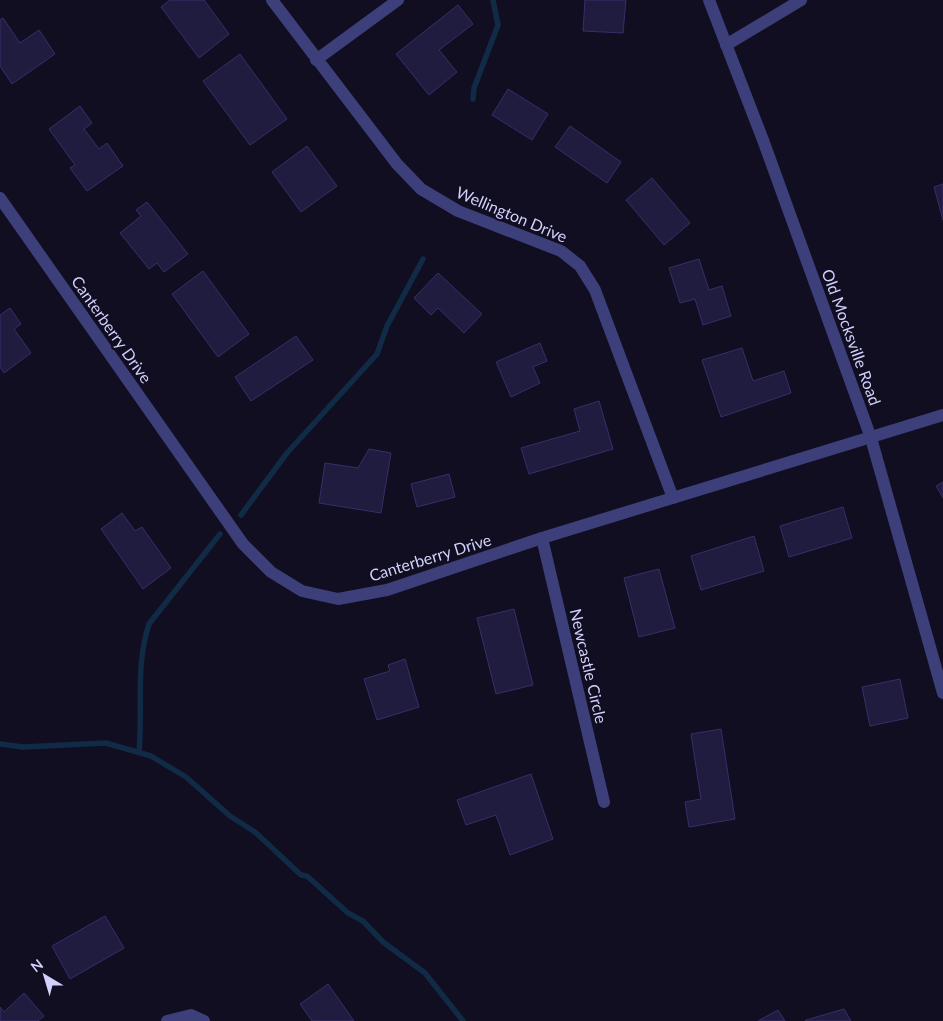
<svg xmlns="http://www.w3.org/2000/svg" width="943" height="1021" viewBox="0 0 943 1021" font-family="Lato,sans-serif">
	<rect width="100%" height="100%" fill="#100e20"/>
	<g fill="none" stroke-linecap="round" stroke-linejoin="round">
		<g stroke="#112a45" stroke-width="5.5">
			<path d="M473,99L474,88L498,25L493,0"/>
			<path d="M241,515L287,453L377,354L387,326L423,259"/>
			<path d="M0,744L23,747L106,743L151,756L186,777L230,816L255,832L301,875L307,876L348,913L363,921L383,942L425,973L463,1021"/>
			<path d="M139,752C143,709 135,666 149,624L220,534"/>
		</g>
	</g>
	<g fill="#201c3f" stroke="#362f69">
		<path d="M170,0H204L229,34L199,58L161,7Z"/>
		<path d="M585,0H626L623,33L583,31Z"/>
		<path d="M458,5L473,24L439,50L457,72L429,95L396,54Z"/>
		<path d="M3,18L20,43L39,30L55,54L12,84L0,66V20Z"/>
		<path d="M240,54L287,119L250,145L203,81Z"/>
		<path d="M508,89L548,114L532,140L492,115Z"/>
		<path d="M80,106L92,123L84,129L99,149L107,143L123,166L87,191L70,168L75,165L49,129Z"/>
		<path d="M570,126L621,162L607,183L555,147Z"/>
		<path d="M307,146L337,186L301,212L272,172Z"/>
		<path d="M652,178L690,223L664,245L626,200Z"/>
		<path d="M943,184V220L934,187Z"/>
		<path d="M147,202L188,254L164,272L157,263L149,269L120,233L141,216L136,210Z"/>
		<path d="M699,259L709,290L722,286L731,316L703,325L695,299L680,303L669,268Z"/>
		<path d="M203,271L249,334L218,357L172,294Z"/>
		<path d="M438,273L482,314L464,333L438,308L431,315L414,298Z"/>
		<path d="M10,308L21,324L14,329L31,353L4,373L0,367V315Z"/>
		<path d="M296,336L313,360L251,401L235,377Z"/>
		<path d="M540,343L547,361L533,367L540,383L511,397L496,362Z"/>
		<path d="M742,348L753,381L784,371L791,393L721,417L702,360Z"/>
		<path d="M599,401L613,449L529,474L521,448L580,431L574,409Z"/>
		<path d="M369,449L391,453L381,513L319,503L325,463L358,468Z"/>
		<path d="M449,474L455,497L417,507L411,484Z"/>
		<path d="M943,482V498L936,486Z"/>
		<path d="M843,507L852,538L789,557L780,526Z"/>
		<path d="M122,513L135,531L142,527L171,568L143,589L101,529Z"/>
		<path d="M754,536L764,571L701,590L691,556Z"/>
		<path d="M659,569L675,628L639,637L624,578Z"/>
		<path d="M514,609L533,685L496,694L477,618Z"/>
		<path d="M405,659L419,707L377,720L364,679L390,671L388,665Z"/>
		<path d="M900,679L908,718L870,726L862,687Z"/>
		<path d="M721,729L735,819L689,827L685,802L701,799L691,734Z"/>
		<path d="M531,774L553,839L510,855L496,815L466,825L457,800Z"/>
		<path d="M105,916L124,948L70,979L52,946Z"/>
		<path d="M328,984L354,1021H312L300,1004Z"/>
		<path d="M24,993L44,1016L38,1021H0V1007L4,1012Z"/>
		<path d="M844,1009L851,1021H805L806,1020Z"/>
		<path d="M778,1010L785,1021H758Z"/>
	</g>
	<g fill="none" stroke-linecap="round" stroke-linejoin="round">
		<g stroke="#3d3f7b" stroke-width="12">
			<path d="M272,0L397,164L421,189L458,211L561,251L580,266L595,290L673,498"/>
			<path d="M709,0L763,140L871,438L943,693"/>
			<path d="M726,45L801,0"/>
			<path d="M316,60L398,0"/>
			<path d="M0,198L243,544L271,572L302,591L338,599L387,590L542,538L943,415"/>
			<path d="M542,538L604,802"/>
			<path d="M167,1021L191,1015L204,1021"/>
		</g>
	</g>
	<g text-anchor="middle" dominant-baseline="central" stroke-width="4.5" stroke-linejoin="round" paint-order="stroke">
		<g font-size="16" fill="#d2d0fc" stroke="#100e20">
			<text transform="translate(512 214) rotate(23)">Wellington Drive</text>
			<text transform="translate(112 329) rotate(55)">Canterberry Drive</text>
			<text transform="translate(852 337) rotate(70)">Old Mocksville Road</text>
			<text transform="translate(430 557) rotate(-17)">Canterberry Drive</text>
			<text transform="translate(589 666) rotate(77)">Newcastle Circle</text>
		</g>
	</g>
	<g transform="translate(45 976) rotate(322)" stroke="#100e20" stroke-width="4" paint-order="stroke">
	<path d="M0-4L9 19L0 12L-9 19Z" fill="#d2d0fc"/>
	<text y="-8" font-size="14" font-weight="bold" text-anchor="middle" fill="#d2d0fc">N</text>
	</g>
</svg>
